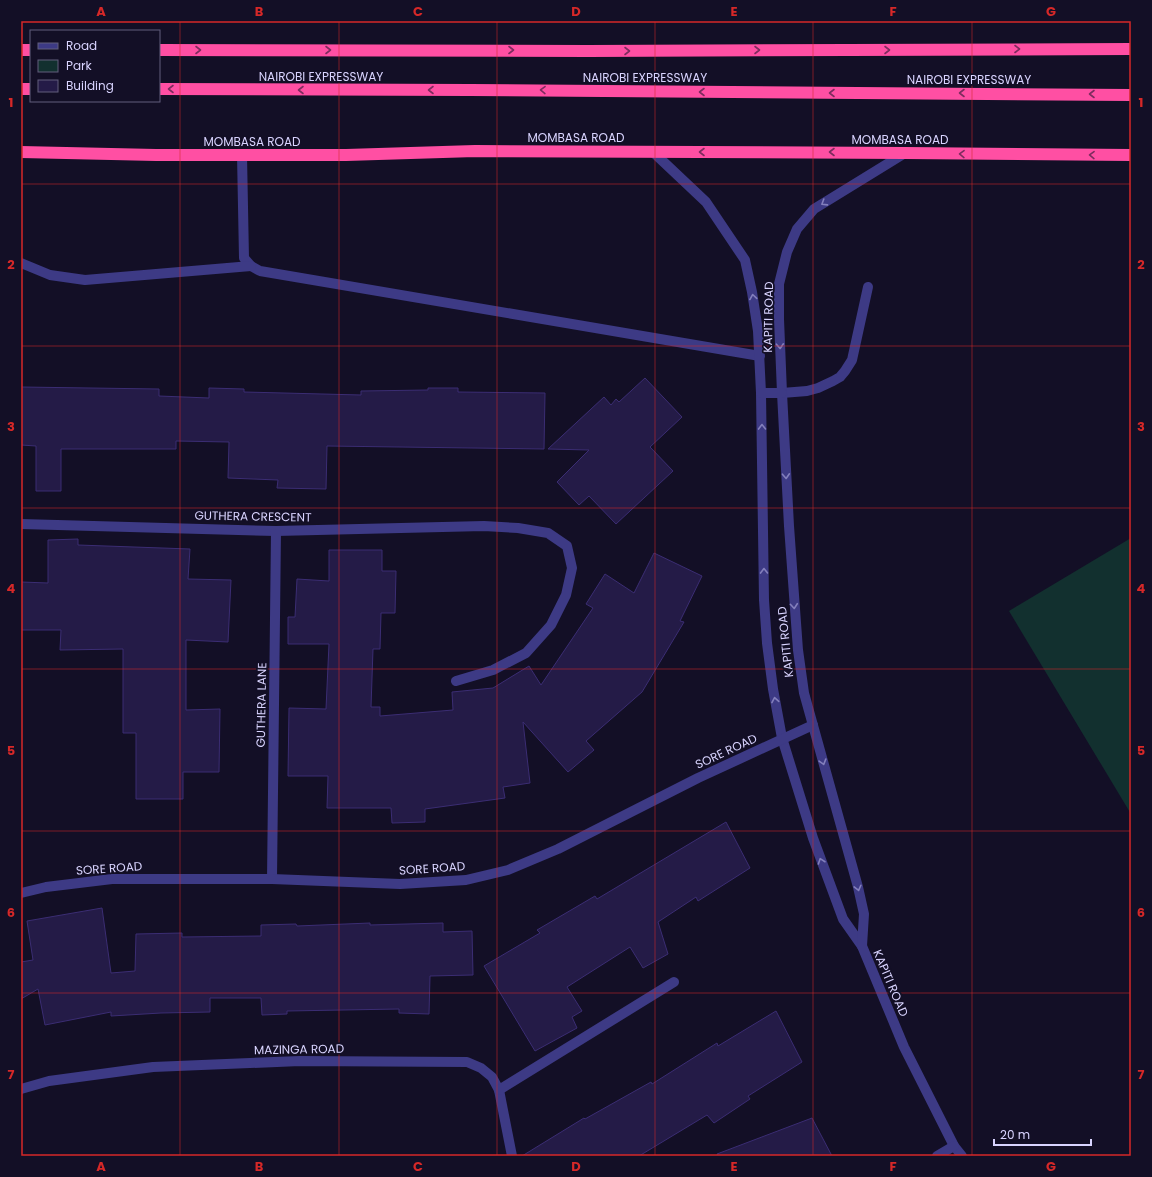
<svg xmlns="http://www.w3.org/2000/svg" width="1152" height="1177" viewBox="0 0 1152 1177" font-family="Poppins,sans-serif">
	<rect width="100%" height="100%" fill="#130f26"/>
	<path fill="#12302f" d="M1131,538V814L1009,611Z"/>
	<g fill="#241b47" stroke="#3b2d73">
		<path d="M645,378L682,417L650,447L673,471L616,524L589,496L579,505L557,482L589,450L548,449L604,397L611,405L616,399L619,402Z"/>
		<path d="M21,387L159,389V396L209,398V388L244,389V392L361,395V391L428,390V388H458V392L545,393L544,449L327,446L326,489L277,488L278,480L228,478L229,442L176,441V449H61V491H36V446L21,445Z"/>
		<path d="M78,539V545L190,549L188,579L231,580L228,642L186,640V710L220,709L219,772H183V799H136V733H123V649L60,650L61,630H21V582L48,583V540Z"/>
		<path d="M329,550H382V571H396L395,613H381L380,649H373L371,707H380V716L453,710L452,692L493,688L529,666L541,685L593,608L586,604L605,574L634,593L654,553L702,576L680,621L684,622L642,692L586,741L594,750L568,772L523,722L530,783L503,787L505,798L425,809V822L392,823L391,808H327L328,776H288L289,708L326,709L329,644H288V617H295L297,579L329,581Z"/>
		<path d="M726,822L750,868L698,901L696,897L658,922L668,954L643,968L630,947L567,987L582,1011L572,1017L577,1028L535,1051L484,966L540,933L537,930L595,896L597,899Z"/>
		<path d="M102,908L111,973L135,971L136,934L182,933V937L261,936V925L296,924L297,926L370,923V925L443,923V932L472,931L473,975L430,976L429,1014L399,1013V1009L287,1011V1014L262,1015L261,998H210V1012L161,1013L111,1016V1012L45,1025L38,989L21,999V962L33,960L27,921Z"/>
		<path d="M776,1011L802,1062L748,1096L750,1099L714,1123L707,1115L639,1156H522L584,1118L585,1119L651,1082L652,1084L717,1043L718,1046Z"/>
		<path d="M812,1118L832,1156H718L717,1154Z"/>
	</g>
	<g fill="none" stroke-linecap="round" stroke-linejoin="round">
		<g stroke="#3d3a85" stroke-width="10">
			<path d="M242,155L244,258L251,266L260,271L760,356"/>
			<path d="M21,263L50,275L85,280L251,266"/>
			<path d="M782,393L807,391L818,388L833,381L840,377L845,371L852,360L868,287"/>
		</g>
		<g stroke="#3d3a85" stroke-width="10">
			<path d="M652,151L706,202L745,260L752,292L758,331L761,393L764,600L767,643L773,689L782,738L813,838L843,919L862,946"/>
			<path d="M905,153L814,209L797,229L787,252L779,284V319L782,393L789,526L798,650L804,693L858,887L864,914L862,946L904,1047L954,1146L962,1156"/>
			<path d="M761,393H782"/>
			<path d="M21,524L276,531L484,526L518,528L548,533L567,546L572,568L566,595L551,625L526,653L493,670L456,681"/>
			<path d="M272,879L276,531"/>
			<path d="M21,893L46,887L112,879H272L400,884L466,880L508,870L558,849L698,778L813,725"/>
			<path d="M21,1089L49,1081L153,1067L300,1061L467,1062L481,1068L492,1077L499,1090L512,1156"/>
			<path d="M499,1090L674,982"/>
			<path d="M937,1156L954,1146"/>
		</g>
		<g stroke="#ff4fa3" stroke-width="12">
			<path d="M21,50H31"/>
			<path d="M159,50L588,51L1131,49"/>
			<path d="M21,89H31"/>
			<path d="M159,89L470,90L1131,95"/>
			<path d="M21,152L156,155H346L475,151L905,153L1131,155"/>
		</g>
	</g>
	<defs><path id="oneway-chevron" d="M-2-3.5L2.5 0L-2 3.5" fill="none" stroke-width="1.6" stroke-linecap="round" stroke-linejoin="round"/></defs>
	<g stroke="#7d2c5e">
		<use href="#oneway-chevron" transform="translate(1017 49)"/>
		<use href="#oneway-chevron" transform="translate(198 50)"/>
		<use href="#oneway-chevron" transform="translate(328 50)"/>
		<use href="#oneway-chevron" transform="translate(511 50)"/>
		<use href="#oneway-chevron" transform="translate(757 50)"/>
		<use href="#oneway-chevron" transform="translate(887 50)"/>
		<use href="#oneway-chevron" transform="translate(627 51)"/>
		<use href="#oneway-chevron" transform="translate(171 89) rotate(-180)"/>
		<use href="#oneway-chevron" transform="translate(301 90) rotate(-180)"/>
		<use href="#oneway-chevron" transform="translate(431 90) rotate(-180)"/>
		<use href="#oneway-chevron" transform="translate(543 90) rotate(-179)"/>
		<use href="#oneway-chevron" transform="translate(702 92) rotate(-180)"/>
		<use href="#oneway-chevron" transform="translate(832 93) rotate(-180)"/>
		<use href="#oneway-chevron" transform="translate(962 93) rotate(-180)"/>
		<use href="#oneway-chevron" transform="translate(1092 94) rotate(-180)"/>
		<use href="#oneway-chevron" transform="translate(702 152) rotate(-180)"/>
		<use href="#oneway-chevron" transform="translate(832 152) rotate(-180)"/>
		<use href="#oneway-chevron" transform="translate(962 154) rotate(-179)"/>
		<use href="#oneway-chevron" transform="translate(1092 155) rotate(-179)"/>
	</g>
	<g stroke="#837fbc">
		<use href="#oneway-chevron" transform="translate(824 203) rotate(148)"/>
		<use href="#oneway-chevron" transform="translate(753 297) rotate(-99)"/>
		<use href="#oneway-chevron" transform="translate(780 346) rotate(87)"/>
		<use href="#oneway-chevron" transform="translate(762 427) rotate(-91)"/>
		<use href="#oneway-chevron" transform="translate(786 476) rotate(87)"/>
		<use href="#oneway-chevron" transform="translate(764 571) rotate(-91)"/>
		<use href="#oneway-chevron" transform="translate(794 606) rotate(85)"/>
		<use href="#oneway-chevron" transform="translate(775 700) rotate(-100)"/>
		<use href="#oneway-chevron" transform="translate(823 762) rotate(74)"/>
		<use href="#oneway-chevron" transform="translate(821 861) rotate(-109)"/>
		<use href="#oneway-chevron" transform="translate(858 888) rotate(76)"/>
	</g>
	<path fill="none" stroke="#d62828" stroke-width="1" stroke-opacity="0.55" d="M180,21V1156M339,21V1156M497,21V1156M655,21V1156M813,21V1156M972,21V1156M21,184H1131M21,346H1131M21,508H1131M21,669H1131M21,831H1131M21,993H1131"/>
	<g text-anchor="middle" dominant-baseline="central" stroke-width="3.5" stroke-linejoin="round" paint-order="stroke">
		<g font-size="12" fill="#d9d4ff" stroke="#130f26">
			<text x="321" y="76">NAIROBI EXPRESSWAY</text>
			<text x="645" y="77">NAIROBI EXPRESSWAY</text>
			<text x="969" y="79">NAIROBI EXPRESSWAY</text>
			<text x="576" y="137">MOMBASA ROAD</text>
			<text x="900" y="139">MOMBASA ROAD</text>
			<text x="252" y="141">MOMBASA ROAD</text>
			<text transform="translate(768 317) rotate(-89)">KAPITI ROAD</text>
			<text transform="translate(253 516) rotate(1)">GUTHERA CRESCENT</text>
			<text transform="translate(785 642) rotate(-96)">KAPITI ROAD</text>
			<text transform="translate(261 705) rotate(-89)">GUTHERA LANE</text>
			<text transform="translate(726 751) rotate(-25)">SORE ROAD</text>
			<text transform="translate(109 868) rotate(-4)">SORE ROAD</text>
			<text transform="translate(432 868) rotate(-4)">SORE ROAD</text>
			<text transform="translate(891 983) rotate(67)">KAPITI ROAD</text>
			<text transform="translate(299 1049) rotate(-1)">MAZINGA ROAD</text>
		</g>
	</g>
	<rect width="1152" height="1177" fill="none" stroke="#130f26" stroke-width="44"/>
	<rect x="30" y="30" width="130" height="72" fill="#130f26" stroke="#625e7d"/>
	<rect x="38" y="43" width="20" height="6" fill="#3d3a85" stroke="#625e7d"/>
	<text x="66" y="50" font-size="12" fill="#d9d4ff">Road</text>
	<rect x="38" y="60" width="20" height="12" fill="#12302f" stroke="#625e7d"/>
	<text x="66" y="70" font-size="12" fill="#d9d4ff">Park</text>
	<rect x="38" y="80" width="20" height="12" fill="#241b47" stroke="#625e7d"/>
	<text x="66" y="90" font-size="12" fill="#d9d4ff">Building</text>
	<path d="M994 1139v6h97v-6" fill="none" stroke="#d9d4ff" stroke-width="2"/>
	<text x="1000" y="1139" font-size="12" fill="#d9d4ff" stroke="#130f26" stroke-width="3" paint-order="stroke">20 m</text>
	<rect x="22" y="22" width="1108" height="1133" fill="none" stroke="#d62828" stroke-width="1.5"/>
	<g font-size="13" text-anchor="middle" font-weight="bold" fill="#d62828">
		<text x="101" y="16">A</text>
		<text x="259" y="16">B</text>
		<text x="418" y="16">C</text>
		<text x="576" y="16">D</text>
		<text x="734" y="16">E</text>
		<text x="893" y="16">F</text>
		<text x="1051" y="16">G</text>
		<text x="11" y="107">1</text>
		<text x="1141" y="107">1</text>
		<text x="11" y="269">2</text>
		<text x="1141" y="269">2</text>
		<text x="11" y="431">3</text>
		<text x="1141" y="431">3</text>
		<text x="11" y="593">4</text>
		<text x="1141" y="593">4</text>
		<text x="11" y="755">5</text>
		<text x="1141" y="755">5</text>
		<text x="11" y="917">6</text>
		<text x="1141" y="917">6</text>
		<text x="11" y="1079">7</text>
		<text x="1141" y="1079">7</text>
		<text x="101" y="1171">A</text>
		<text x="259" y="1171">B</text>
		<text x="418" y="1171">C</text>
		<text x="576" y="1171">D</text>
		<text x="734" y="1171">E</text>
		<text x="893" y="1171">F</text>
		<text x="1051" y="1171">G</text>
	</g>
</svg>
